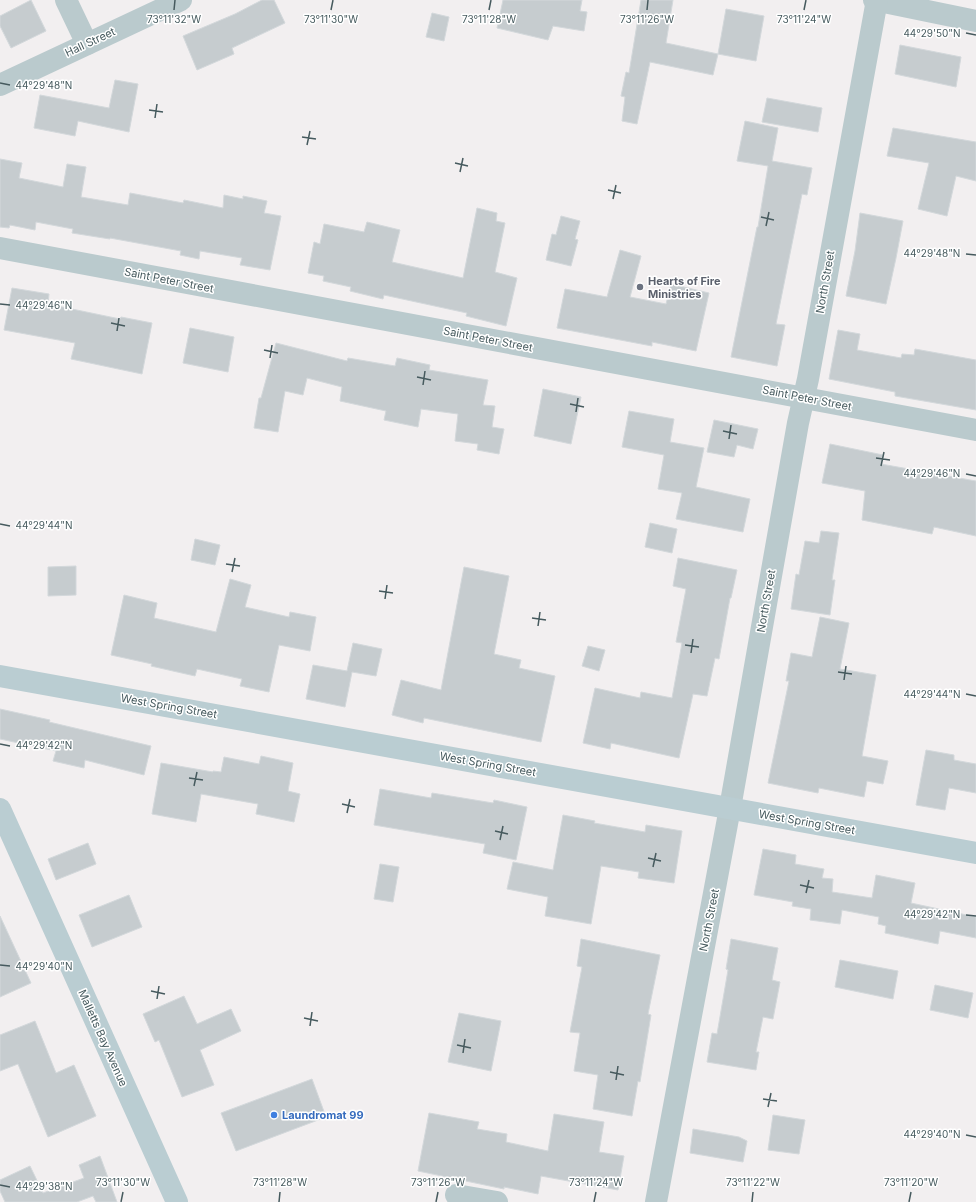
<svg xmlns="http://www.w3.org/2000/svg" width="976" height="1202" viewBox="0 0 976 1202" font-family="Inter,sans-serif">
	<rect width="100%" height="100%" fill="#f2eff0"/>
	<g fill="#c6cccf" stroke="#d3d8db">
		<path d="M31,0L46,31L11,48L0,26V16Z"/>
		<path d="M262,0H274L285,23L232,48L234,54L197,70L183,36L235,14Z"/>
		<path d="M503,0H582L580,11L587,12L584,31L553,26L548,40L497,28Z"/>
		<path d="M641,0H673L666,43L718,54L713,75L650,62L637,124L622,121L625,97L621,96L626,72L629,73Z"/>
		<path d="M726,9L764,16L756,61L718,54Z"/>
		<path d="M432,13L449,17L444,41L426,37Z"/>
		<path d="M900,45L961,57L956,87L895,74Z"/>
		<path d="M115,80L138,84L129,132L78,121L75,136L34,128L40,95L109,108Z"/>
		<path d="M767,98L822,108L818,132L762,122Z"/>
		<path d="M745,121L778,128L772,161L812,168L807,195L802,194L776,324L785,325L777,366L731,357L757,227H758L768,166L737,161Z"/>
		<path d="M893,128L976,142V181L956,176L947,216L918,209L929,163L887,156Z"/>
		<path d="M0,159L22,163L19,178L63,187L67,164L86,167L81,197L128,205L130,193L183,203L184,200L223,208L224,195L243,199V196L267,201L264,213L281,216L270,270L240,265L242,258L200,251L199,259L180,255L181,251L110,238V239L72,233L73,229L36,222L35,230L10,225L9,228L0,227Z"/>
		<path d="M477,208L497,213L496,221L505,223L495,272L517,278L506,326L466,316L467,313L384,295L383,299L350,291L351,287L323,281L324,276L308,273L314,242L320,244L324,224L364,232L367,222L400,230L392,262L463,278Z"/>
		<path d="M860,213L903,221L896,258L886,304L846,296L855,251Z"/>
		<path d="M561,216L580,221L575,239L578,240L571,266L546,260L552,234L556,235Z"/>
		<path d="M620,250L641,256L630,297L666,304L671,284L709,293L696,351L652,342V346L557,328L565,289L607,297Z"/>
		<path d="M12,288L49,294L48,304L120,319L121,317L152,323L142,374L71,359L75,343L4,330Z"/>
		<path d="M190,328L234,337L228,372L183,363Z"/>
		<path d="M838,330L860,334L857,350L901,358L902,354L914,355L915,349L976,360V410L895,396V392L829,379Z"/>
		<path d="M276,343L347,361L348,358L395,366L397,358L430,365L429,370L488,380L483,405L495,406L492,427L504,429L499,454L477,450L478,444L455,441L458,414L421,409L418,427L384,420L386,411L340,401L342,387L307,378L303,395L285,391L278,432L254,428L259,398H261Z"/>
		<path d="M543,389L581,397L571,444L534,436Z"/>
		<path d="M629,411L674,419L670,442L704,448L696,487L750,499L743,532L676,519L682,493L658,489L664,455L622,447Z"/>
		<path d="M714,420L758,429L753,449L737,445L734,457L707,452Z"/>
		<path d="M830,444L883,455L881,464L976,481V536L934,527L932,534L862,520L865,491L822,483Z"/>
		<path d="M650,523L677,529L672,553L645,547Z"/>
		<path d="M821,531L839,533L832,580H835L830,615L791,609L796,574L799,575L805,541L819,543Z"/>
		<path d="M195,539L220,545L215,565L191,560Z"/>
		<path d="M678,558L737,570L731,598H730L719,659L715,658L707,696L693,694L679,758L611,743L610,749L583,743L595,688L640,698L641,692L672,698L682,643L676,642L686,589L673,586Z"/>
		<path d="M76,566V595L48,596V567Z"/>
		<path d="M464,567L509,576L494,654L521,660L519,668L555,676L541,742L424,718L423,723L392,715L401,680L441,690Z"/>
		<path d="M230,579L251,585L245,607L289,617L290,612L316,617L310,651L279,645L269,692L240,686L242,679L197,669L195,676L151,666L152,664L111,655L124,595L157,603L154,618L216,632Z"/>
		<path d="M820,617L849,623L840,669L876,675L862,756L888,761L883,784L867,781L864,797L819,788L818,793L768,783L789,681H786L791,653L812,657Z"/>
		<path d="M353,643L382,649L376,676L352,672L345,707L306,699L313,665L347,671Z"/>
		<path d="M588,646L605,650L599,671L582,666Z"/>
		<path d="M0,709L50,720L49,722L151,746L144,775L85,760L84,768L53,761L56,751L0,739Z"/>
		<path d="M926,750L954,755V760L976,764V793L949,788L945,810L916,805Z"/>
		<path d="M261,756L293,763L288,791L300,794L294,822L256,814L258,804L201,794L196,822L152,814L161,763L213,772V771L221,772L224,757L259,764Z"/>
		<path d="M380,789L431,798L432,793L493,803L494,800L527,807L516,860L483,853L485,844L374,825Z"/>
		<path d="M563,815L595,821L594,823L645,832L646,825L682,831L674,883L638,878L639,872L601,866L591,924L545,916L548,897L507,889L513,862L553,870Z"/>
		<path d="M88,843L96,864L56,880L48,859Z"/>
		<path d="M763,849L796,855L795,864L824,869L822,878L833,879L832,892L872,898L876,875L915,883L911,903L976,917V938L940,931L938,944L885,933L886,926L878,924L879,917L842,910L840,924L810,920L811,909L792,906L793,902L754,895Z"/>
		<path d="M380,864L399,867L393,902L374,899Z"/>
		<path d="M129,895L142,927L92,947L79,915Z"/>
		<path d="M0,916L31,983L0,997Z"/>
		<path d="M581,939L660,955L648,1014L651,1015L640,1082L638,1081L632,1116L593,1109L598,1075L574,1071L580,1033L570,1032L582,967L577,966Z"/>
		<path d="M731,939L778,948L772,980L780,982L773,1019L763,1017L756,1052H759L756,1070L707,1062L712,1033L717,1034L728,970L726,969Z"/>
		<path d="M840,960L898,971L893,999L835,987Z"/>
		<path d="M935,985L973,993L968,1018L930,1010Z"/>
		<path d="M184,996L197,1024L231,1009L241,1031L200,1050L214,1085L182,1097L159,1040L155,1042L143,1014Z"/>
		<path d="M459,1013L501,1021L491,1071L448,1062Z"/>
		<path d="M35,1021L56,1073L74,1065L96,1116L48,1137L18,1064L0,1071V1035Z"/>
		<path d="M312,1079L326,1117L236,1151L221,1113Z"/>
		<path d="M429,1113L479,1122L477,1129L507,1134L506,1142L548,1151L554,1114L604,1122L599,1152L624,1156L618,1190L541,1176L538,1194L504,1187V1189L418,1171Z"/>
		<path d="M773,1115L805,1120L799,1154L768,1150Z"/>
		<path d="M693,1129L739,1137L747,1141L743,1162L690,1153Z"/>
		<path d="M100,1156L117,1202H96L93,1196L77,1202H5L0,1191V1180L30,1166L43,1193L84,1178L79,1165Z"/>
	</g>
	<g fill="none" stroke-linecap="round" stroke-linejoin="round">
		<g stroke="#bacacd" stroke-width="22">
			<path d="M66,0L87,44"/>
			<path d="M874,0L976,21"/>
			<path d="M0,85L181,0"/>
			<path d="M0,248L976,430"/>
			<path d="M456,1195L497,1202"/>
			<path d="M656,1202L730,808L798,423L808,379L877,0"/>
		</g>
		<g stroke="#bacdd2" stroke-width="22">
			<path d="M0,676L976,853"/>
			<path d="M0,809L177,1202"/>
		</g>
	</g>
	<path fill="none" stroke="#465a5e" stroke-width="1.5" d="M174,10L175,0M331,10L333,0M489,10L491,0M647,10L648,0M804,10L806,0M966,33L976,35M0,83L10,85M149,110L163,112M155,118L157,104M302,137L316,139M307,145L310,131M455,163L468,166M460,172L463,158M608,190L621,193M613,199L616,185M761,217L774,220M766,226L769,212M966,254L976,255M0,304L10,305M111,323L125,326M117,331L119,318M264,350L278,353M270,358L272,345M417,377L431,380M423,385L425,371M570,404L584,407M576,412L578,398M723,431L737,434M729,439L731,425M876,458L890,460M881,466L884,452M966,474L976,476M0,524L10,526M226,564L240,566M232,572L235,558M379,591L393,593M385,599L387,585M532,618L546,620M538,626L540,612M685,645L699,647M691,653L693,639M838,672L852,674M844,680L846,666M966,694L976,696M0,744L10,746M189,778L203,780M194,786L197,772M342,804L355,807M347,813L350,799M495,831L508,834M500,840L503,826M648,858L661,861M653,867L656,853M800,885L814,888M806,893L809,880M966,915L976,916M0,965L10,966M151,991L165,994M157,999L159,986M304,1018L318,1021M310,1026L312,1012M457,1045L471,1048M463,1053L465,1039M610,1072L624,1075M616,1080L618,1066M763,1099L777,1101M768,1107L771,1093M966,1135L976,1137M0,1185L10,1187M121,1202L123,1192M279,1202L280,1192M436,1202L438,1192M594,1202L596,1192M752,1202L753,1192M909,1202L911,1192"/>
	<circle fill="#6b7280" stroke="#fff" stroke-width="1.5" cx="640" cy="287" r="4"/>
	<circle fill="#3f7fe0" stroke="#fff" stroke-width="1.5" cx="274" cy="1115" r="4"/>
	<g text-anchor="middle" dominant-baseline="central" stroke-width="3" stroke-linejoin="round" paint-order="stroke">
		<g font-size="11" fill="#465a5e" stroke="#fff">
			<text transform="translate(90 42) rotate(-25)">Hall Street</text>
			<text transform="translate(169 280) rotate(11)">Saint Peter Street</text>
			<text transform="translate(825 282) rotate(-80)">North Street</text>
			<text transform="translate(488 339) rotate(11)">Saint Peter Street</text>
			<text transform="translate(807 398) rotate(11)">Saint Peter Street</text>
			<text transform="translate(766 601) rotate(-80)">North Street</text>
			<text transform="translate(169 706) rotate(10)">West Spring Street</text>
			<text transform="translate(488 764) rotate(10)">West Spring Street</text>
			<text transform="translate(807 822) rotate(10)">West Spring Street</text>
			<text transform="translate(709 920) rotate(-79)">North Street</text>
			<text transform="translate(103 1038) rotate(66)">Malletts Bay Avenue</text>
		</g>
		<g font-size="11" font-weight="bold" fill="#5b616d" stroke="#fff" text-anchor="start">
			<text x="648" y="281">Hearts of Fire<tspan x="648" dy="13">Ministries</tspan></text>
		</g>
		<g font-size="11" font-weight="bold" fill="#366cbe" stroke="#fff" text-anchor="start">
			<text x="282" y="1115">Laundromat 99</text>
		</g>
	</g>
	<g font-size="10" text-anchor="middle" fill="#465a5e" stroke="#fff" stroke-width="3" stroke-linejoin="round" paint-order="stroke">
		<text x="174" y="23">73°11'32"W</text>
		<text x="331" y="23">73°11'30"W</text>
		<text x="489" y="23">73°11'28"W</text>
		<text x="647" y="23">73°11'26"W</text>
		<text x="804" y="23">73°11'24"W</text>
		<text x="932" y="37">44°29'50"N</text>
		<text x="44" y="89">44°29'48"N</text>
		<text x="932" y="257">44°29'48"N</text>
		<text x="44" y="309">44°29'46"N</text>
		<text x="932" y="477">44°29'46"N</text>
		<text x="44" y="529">44°29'44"N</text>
		<text x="932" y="698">44°29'44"N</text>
		<text x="44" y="749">44°29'42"N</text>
		<text x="932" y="918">44°29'42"N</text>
		<text x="44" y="970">44°29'40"N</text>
		<text x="932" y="1138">44°29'40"N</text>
		<text x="123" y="1186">73°11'30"W</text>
		<text x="280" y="1186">73°11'28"W</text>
		<text x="438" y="1186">73°11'26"W</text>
		<text x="596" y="1186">73°11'24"W</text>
		<text x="753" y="1186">73°11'22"W</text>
		<text x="911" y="1186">73°11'20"W</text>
		<text x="44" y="1190">44°29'38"N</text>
	</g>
</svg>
